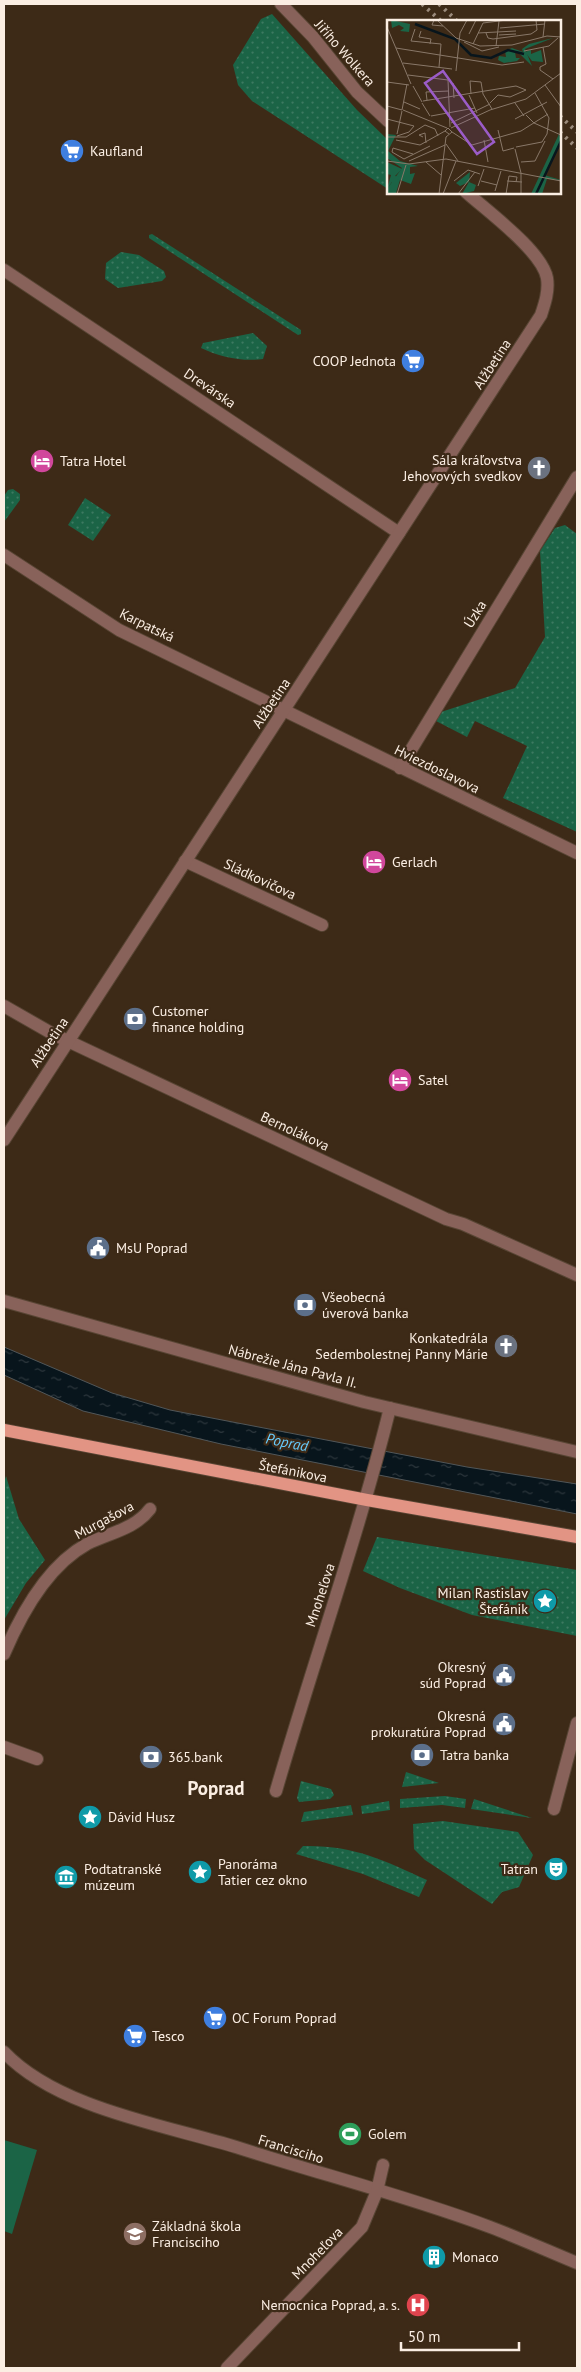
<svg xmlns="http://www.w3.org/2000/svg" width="581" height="2372" viewBox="0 0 581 2372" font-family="'PT Sans',sans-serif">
	<defs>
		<pattern id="green-dots" width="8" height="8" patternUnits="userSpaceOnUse" patternTransform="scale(1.25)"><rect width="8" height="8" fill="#1b6446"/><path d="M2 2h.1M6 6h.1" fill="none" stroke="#3d7a61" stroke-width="1.8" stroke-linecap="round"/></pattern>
		<pattern id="water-ripples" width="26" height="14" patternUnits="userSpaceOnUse" patternTransform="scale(1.25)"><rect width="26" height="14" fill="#08151c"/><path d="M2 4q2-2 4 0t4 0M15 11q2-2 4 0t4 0" fill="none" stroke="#2d373d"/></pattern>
	</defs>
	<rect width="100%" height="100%" fill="#3d2a17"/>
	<g fill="url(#green-dots)">
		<path d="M272,14L357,110L388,140V189L252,101L238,85L233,65L261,19Z"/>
		<path d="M152,234L301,330V334L298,335L149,238V235Z"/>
		<path d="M121,252L139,255L164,271L166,277L162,281L118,288L105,279L106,263Z"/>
		<path d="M253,333L267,346L263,359C243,362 220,357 201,348L203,343Z"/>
		<path d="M13,489L20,494V500L4,522V496L8,490Z"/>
		<path d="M85,498L111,515L93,541L68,525Z"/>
		<path d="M565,525L577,534V832L503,798L527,746L475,721L467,737L436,721L441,712L515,688L545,637L540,551L555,528Z"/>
		<path d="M6,1476L19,1519L45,1560L26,1583L4,1620V1483Z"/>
		<path d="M377,1537L577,1570V1636L472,1615L400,1588L363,1571Z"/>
		<path d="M406,1772L439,1783L402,1787Z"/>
		<path d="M301,1781L331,1789L334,1795L330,1799L299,1802L297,1798Z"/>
		<path d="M445,1796L466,1799L465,1808L442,1805L400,1808V1799Z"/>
		<path d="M474,1799L532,1818L471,1809Z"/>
		<path d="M389,1801L390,1810L362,1814L361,1806Z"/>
		<path d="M351,1805L353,1815L301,1822L304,1812Z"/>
		<path d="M443,1821L518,1832L533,1855L519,1887L502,1892L492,1904L425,1860L414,1849L413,1824Z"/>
		<path d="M303,1846C354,1845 383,1860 427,1880L419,1897L363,1874L296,1854Z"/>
	</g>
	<path fill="#1b6446" d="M4,2140L37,2150L12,2234L4,2231Z"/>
	<path fill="url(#water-ripples)" stroke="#515658" d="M4,1347L112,1393L170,1410L467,1467L577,1484V1514L221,1444L83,1411L4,1375Z"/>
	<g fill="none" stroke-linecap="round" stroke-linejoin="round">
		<g stroke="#584534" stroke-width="14">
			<g id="street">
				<path d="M281,4L313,37L357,92L388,121"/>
				<path d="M4,270L399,533"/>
				<path d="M4,555L119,630L577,853"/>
				<path d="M400,768L577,477"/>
				<path d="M185,861L322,925"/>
				<path d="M4,1006L53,1034L446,1219L463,1224L577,1275"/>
				<path d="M4,1140L541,315C545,303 549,291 547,278C542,251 487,211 466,192"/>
				<path d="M4,1301L364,1402L577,1452"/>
				<path d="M4,1654C21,1614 47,1566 87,1544C109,1533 135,1529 150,1509"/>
				<path d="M4,1747L37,1759"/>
				<path d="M276,1791C313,1663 358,1537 390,1408"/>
				<path d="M554,1809L577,1723"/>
				<path d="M4,2052C57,2108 164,2125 236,2147C320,2174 407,2196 490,2227C519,2238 548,2251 577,2263"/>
				<path d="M227,2368L362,2227L377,2191L383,2165"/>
			</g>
		</g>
		<g stroke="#584534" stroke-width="14">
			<path id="primary" d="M4,1430L367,1500L577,1537"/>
		</g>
		<use href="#street" stroke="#88625a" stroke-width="12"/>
		<use href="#primary" stroke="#e29484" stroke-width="12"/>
		<g stroke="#9b8b7c" stroke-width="4" stroke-dasharray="2.5 5" stroke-linecap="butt">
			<path d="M422,4L441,21"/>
			<path d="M439,4L457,21"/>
			<path d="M560,116L577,132"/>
			<path d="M560,132L577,148"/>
		</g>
	</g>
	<defs>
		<g id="supermarket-disc" transform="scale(1.25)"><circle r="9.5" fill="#3f7fe0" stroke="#3d2a17"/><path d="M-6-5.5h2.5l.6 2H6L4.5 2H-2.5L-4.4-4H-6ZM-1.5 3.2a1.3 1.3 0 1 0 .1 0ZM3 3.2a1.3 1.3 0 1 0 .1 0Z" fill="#fff"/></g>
		<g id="hotel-disc" transform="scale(1.25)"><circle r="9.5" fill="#d1479c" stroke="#3d2a17"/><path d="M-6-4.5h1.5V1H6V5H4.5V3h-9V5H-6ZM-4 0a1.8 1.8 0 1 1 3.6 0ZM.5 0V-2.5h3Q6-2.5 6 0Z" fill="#fff"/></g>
		<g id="church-disc" transform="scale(1.25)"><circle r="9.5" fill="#6b7280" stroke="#3d2a17"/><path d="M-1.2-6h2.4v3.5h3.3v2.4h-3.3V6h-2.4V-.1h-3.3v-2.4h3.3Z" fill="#fff"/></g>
		<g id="bank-disc" transform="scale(1.25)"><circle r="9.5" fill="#5c6f8a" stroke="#3d2a17"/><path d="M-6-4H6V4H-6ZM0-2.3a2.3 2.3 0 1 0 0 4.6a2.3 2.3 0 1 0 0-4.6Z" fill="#fff"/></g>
		<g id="civic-disc" transform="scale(1.25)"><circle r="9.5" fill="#5c6f8a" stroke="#3d2a17"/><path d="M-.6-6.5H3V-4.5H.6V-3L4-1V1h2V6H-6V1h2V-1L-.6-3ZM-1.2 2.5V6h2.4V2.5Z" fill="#fff"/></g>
		<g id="sight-disc" transform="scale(1.25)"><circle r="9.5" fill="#0f9aa8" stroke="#3d2a17"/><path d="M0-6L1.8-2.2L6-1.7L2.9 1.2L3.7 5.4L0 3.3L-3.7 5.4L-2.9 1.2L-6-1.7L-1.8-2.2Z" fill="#fff"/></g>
		<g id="theatre-disc" transform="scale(1.25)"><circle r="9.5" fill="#0f9aa8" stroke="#3d2a17"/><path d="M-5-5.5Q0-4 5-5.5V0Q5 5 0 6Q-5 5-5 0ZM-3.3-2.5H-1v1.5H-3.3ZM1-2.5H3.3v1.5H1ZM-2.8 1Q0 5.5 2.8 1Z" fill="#fff"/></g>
		<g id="museum-disc" transform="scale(1.25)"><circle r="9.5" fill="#0f9aa8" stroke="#3d2a17"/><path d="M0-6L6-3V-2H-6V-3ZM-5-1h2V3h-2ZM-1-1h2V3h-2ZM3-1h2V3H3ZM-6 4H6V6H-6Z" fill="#fff"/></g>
		<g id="stadium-disc" transform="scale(1.25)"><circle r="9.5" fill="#2e9e5b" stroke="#3d2a17"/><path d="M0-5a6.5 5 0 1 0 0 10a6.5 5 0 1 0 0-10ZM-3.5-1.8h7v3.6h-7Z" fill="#fff"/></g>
		<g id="school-disc" transform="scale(1.25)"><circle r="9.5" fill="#8d6e63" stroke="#3d2a17"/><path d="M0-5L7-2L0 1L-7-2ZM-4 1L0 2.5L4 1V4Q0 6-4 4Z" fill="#fff"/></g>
		<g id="building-disc" transform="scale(1.25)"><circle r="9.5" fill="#0f9aa8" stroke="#3d2a17"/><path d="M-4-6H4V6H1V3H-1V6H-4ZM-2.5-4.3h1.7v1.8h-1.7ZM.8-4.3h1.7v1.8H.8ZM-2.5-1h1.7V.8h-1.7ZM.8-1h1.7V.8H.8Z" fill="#fff"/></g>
		<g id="hospital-disc" transform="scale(1.25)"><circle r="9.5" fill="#e0444e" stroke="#3d2a17"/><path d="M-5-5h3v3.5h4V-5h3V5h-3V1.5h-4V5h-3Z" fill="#fff"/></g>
	</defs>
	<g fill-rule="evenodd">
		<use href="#supermarket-disc" x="72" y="151"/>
		<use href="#supermarket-disc" x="413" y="361"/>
		<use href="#hotel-disc" x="42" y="461"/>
		<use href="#church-disc" x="539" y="468"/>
		<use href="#hotel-disc" x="374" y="862"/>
		<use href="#bank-disc" x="135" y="1019"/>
		<use href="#hotel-disc" x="400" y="1080"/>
		<use href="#civic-disc" x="98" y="1248"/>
		<use href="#bank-disc" x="305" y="1305"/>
		<use href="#church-disc" x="506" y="1346"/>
		<use href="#sight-disc" x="545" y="1601"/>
		<use href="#civic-disc" x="504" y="1675"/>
		<use href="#civic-disc" x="504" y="1724"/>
		<use href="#bank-disc" x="422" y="1755"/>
		<use href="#bank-disc" x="151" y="1757"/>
		<use href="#sight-disc" x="90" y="1817"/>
		<use href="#theatre-disc" x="556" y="1869"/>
		<use href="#sight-disc" x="200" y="1872"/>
		<use href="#museum-disc" x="66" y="1877"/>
		<use href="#supermarket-disc" x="215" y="2018"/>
		<use href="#supermarket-disc" x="135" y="2036"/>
		<use href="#stadium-disc" x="350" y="2134"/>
		<use href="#school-disc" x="135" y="2234"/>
		<use href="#building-disc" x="434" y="2257"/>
		<use href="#hospital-disc" x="418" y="2305"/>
	</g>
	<g text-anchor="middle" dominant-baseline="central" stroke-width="4.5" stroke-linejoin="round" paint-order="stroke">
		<g font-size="14" fill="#fbeee3" stroke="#3d2a17">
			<text transform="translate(345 53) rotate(49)">Jiřího Wolkera</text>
			<text transform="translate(492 364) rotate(-57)">Alžbetina</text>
			<text transform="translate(210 388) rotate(34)">Drevárska</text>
			<text transform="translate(475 614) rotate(-58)">Úzka</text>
			<text transform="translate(147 625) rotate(26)">Karpatská</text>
			<text transform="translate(271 703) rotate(-56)">Alžbetina</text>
			<text transform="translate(437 769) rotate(26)">Hviezdoslavova</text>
			<text transform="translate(260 879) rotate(25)">Sládkovičova</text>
			<text transform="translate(49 1042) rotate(-56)">Alžbetina</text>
			<text transform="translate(295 1131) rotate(25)">Bernolákova</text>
			<text transform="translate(293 1366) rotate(15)">Nábrežie Jána Pavla II.</text>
			<text transform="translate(293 1471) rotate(11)">Štefánikova</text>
			<text transform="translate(104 1520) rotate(-28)">Murgašova</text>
			<text transform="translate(320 1595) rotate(-72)">Mnoheľova</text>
			<text transform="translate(291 2149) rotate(17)">Francisciho</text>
			<text transform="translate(317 2253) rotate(-46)">Mnoheľova</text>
		</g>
		<g font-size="14" fill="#fbeee3" stroke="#3d2a17" text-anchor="start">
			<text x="90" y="151">Kaufland</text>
			<text x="396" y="361" text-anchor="end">COOP Jednota</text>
			<text x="522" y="460" text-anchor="end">Sála kráľovstva<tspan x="522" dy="16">Jehovových svedkov</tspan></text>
			<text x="60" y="461">Tatra Hotel</text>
			<text x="392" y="862">Gerlach</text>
			<text x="152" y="1011">Customer<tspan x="152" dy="16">finance holding</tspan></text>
			<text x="418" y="1080">Satel</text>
			<text x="116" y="1248">MsU Poprad</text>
			<text x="322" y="1297">Všeobecná<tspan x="322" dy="16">úverová banka</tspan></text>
			<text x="488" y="1338" text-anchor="end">Konkatedrála<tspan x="488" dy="16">Sedembolestnej Panny Márie</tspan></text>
			<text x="528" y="1593" text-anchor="end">Milan Rastislav<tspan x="528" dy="16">Štefánik</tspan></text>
			<text x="486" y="1667" text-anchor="end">Okresný<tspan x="486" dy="16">súd Poprad</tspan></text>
			<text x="486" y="1716" text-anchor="end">Okresná<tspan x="486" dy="16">prokuratúra Poprad</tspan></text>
			<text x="440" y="1755">Tatra banka</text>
			<text x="168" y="1757">365.bank</text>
			<text x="108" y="1817">Dávid Husz</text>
			<text x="218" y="1864">Panoráma<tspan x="218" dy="16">Tatier cez okno</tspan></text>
			<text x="84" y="1869">Podtatranské<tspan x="84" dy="16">múzeum</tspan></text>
			<text x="538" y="1869" text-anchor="end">Tatran</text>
			<text x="232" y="2018">OC Forum Poprad</text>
			<text x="152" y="2036">Tesco</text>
			<text x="368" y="2134">Golem</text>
			<text x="152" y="2226">Základná škola<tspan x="152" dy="16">Francisciho</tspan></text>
			<text x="452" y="2257">Monaco</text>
			<text x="400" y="2305" text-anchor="end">Nemocnica Poprad, a. s.</text>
		</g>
		<g font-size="15" font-style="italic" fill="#68ccfd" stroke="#3d2a17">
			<text transform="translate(287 1442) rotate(11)">Poprad</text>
		</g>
		<g font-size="19" font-weight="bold" fill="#fbeee3" stroke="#3d2a17">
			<text x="216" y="1788">Poprad</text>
		</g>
	</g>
	<g transform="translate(387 20)">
		<rect width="174" height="174" fill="#3d2a17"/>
		<path d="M0,114L9,115L1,131L13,141L31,146L23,147V154L28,153L24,164L13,160L9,173L0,174V169L15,148L0,138ZM172,114L174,122L157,155L174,160L160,159L155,174H144ZM83,152L82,162L89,165L87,171L75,174L82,162L73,166L69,163Z" fill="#1b6446"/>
		<path d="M166,18L138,29L145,46L131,32H128L129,38H133L130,41L117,43L111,40L112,36L119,37L118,31L125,28L136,32L135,29L142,24ZM0,142L15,149L8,156L12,157L10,162H5L0,169L4,155L0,154Z" fill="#1b6446"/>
		<path d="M4,0L23,4L22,12L13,11L17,8L12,5L5,8ZM144,30V34L154,30L156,42L145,41L138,32Z" fill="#1b6446"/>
		<path fill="none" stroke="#08151c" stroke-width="2.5" d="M28,4L68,19L84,35L104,38L121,30L137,34M149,174L174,121"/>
		<path fill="none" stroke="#897869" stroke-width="1" d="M47,0L45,5L56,6M50,0L69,18L93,26L125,25L160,16L174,17M0,7L24,64M113,8L158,4M28,9L24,21L54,24L52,47M34,11L32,17L44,19L43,24M91,13L129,11M99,13L101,18L106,19L144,14L150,10L149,0M82,14L89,0M112,15L129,14M156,17L158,0M77,22L95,31L112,27M86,24L96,3L120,0M109,26L112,1M156,27L159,44L153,47V50L166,59M9,28L115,45L137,42M137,31L162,26L171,18M16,43L65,49M69,51L73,13L80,0M21,55L61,60L63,107M0,62L22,65M66,63L67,78M158,65L174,87M26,66L35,82M148,73L162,98L160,114L155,122M84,74L83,61L94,62L96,74L105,89M82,75L90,93M40,80L39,72L62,71M36,81L129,66L139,70M17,82L33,89M35,83L43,96M103,83L111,75L123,77L139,70M128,83L137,96M0,86L15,90M15,90L20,64M16,90L60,108M139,95L147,103L174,115M44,96L88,88M0,99L27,106L22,112L10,116M128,99L160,82M64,103L103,84M64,108L103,90L139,79L174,53M111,110L116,131L127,128M65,112L85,125L134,111L161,94M10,114L15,91M0,117H19L38,105L48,109L51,116M36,117L32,115L38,113L39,123M9,120L33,125L58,111M97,120L101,142M59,124L71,141M129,127L155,122M128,129L134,153V174M26,134L6,128L5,132L17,139L43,126M0,141L22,144L59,139L174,161M22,141L58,125M39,142L54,155M134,142L148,141L158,121M67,161L81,150L93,154M94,161L110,165M120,161L135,162M91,166L97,149M108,171L114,151M10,174L19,145M12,174H29M52,174L59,117L65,112L61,108L58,111L62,114M56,174L69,141M71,174L88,152M119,174L122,156L130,157L129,162"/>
		<path fill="#9b5cc8" fill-opacity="0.15" stroke="#9b5cc8" stroke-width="2.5" d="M56,51L107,122L90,134L38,63Z"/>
		<rect width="174" height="174" fill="none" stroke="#fbeee3" stroke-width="2.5"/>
	</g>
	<rect width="581" height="2372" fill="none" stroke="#fbeee3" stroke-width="10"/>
	<path d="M401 2342v8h118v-8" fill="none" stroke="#fbeee3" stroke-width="2.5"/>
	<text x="408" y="2342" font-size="15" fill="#fbeee3" stroke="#3d2a17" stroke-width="4" paint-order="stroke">50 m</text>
</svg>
